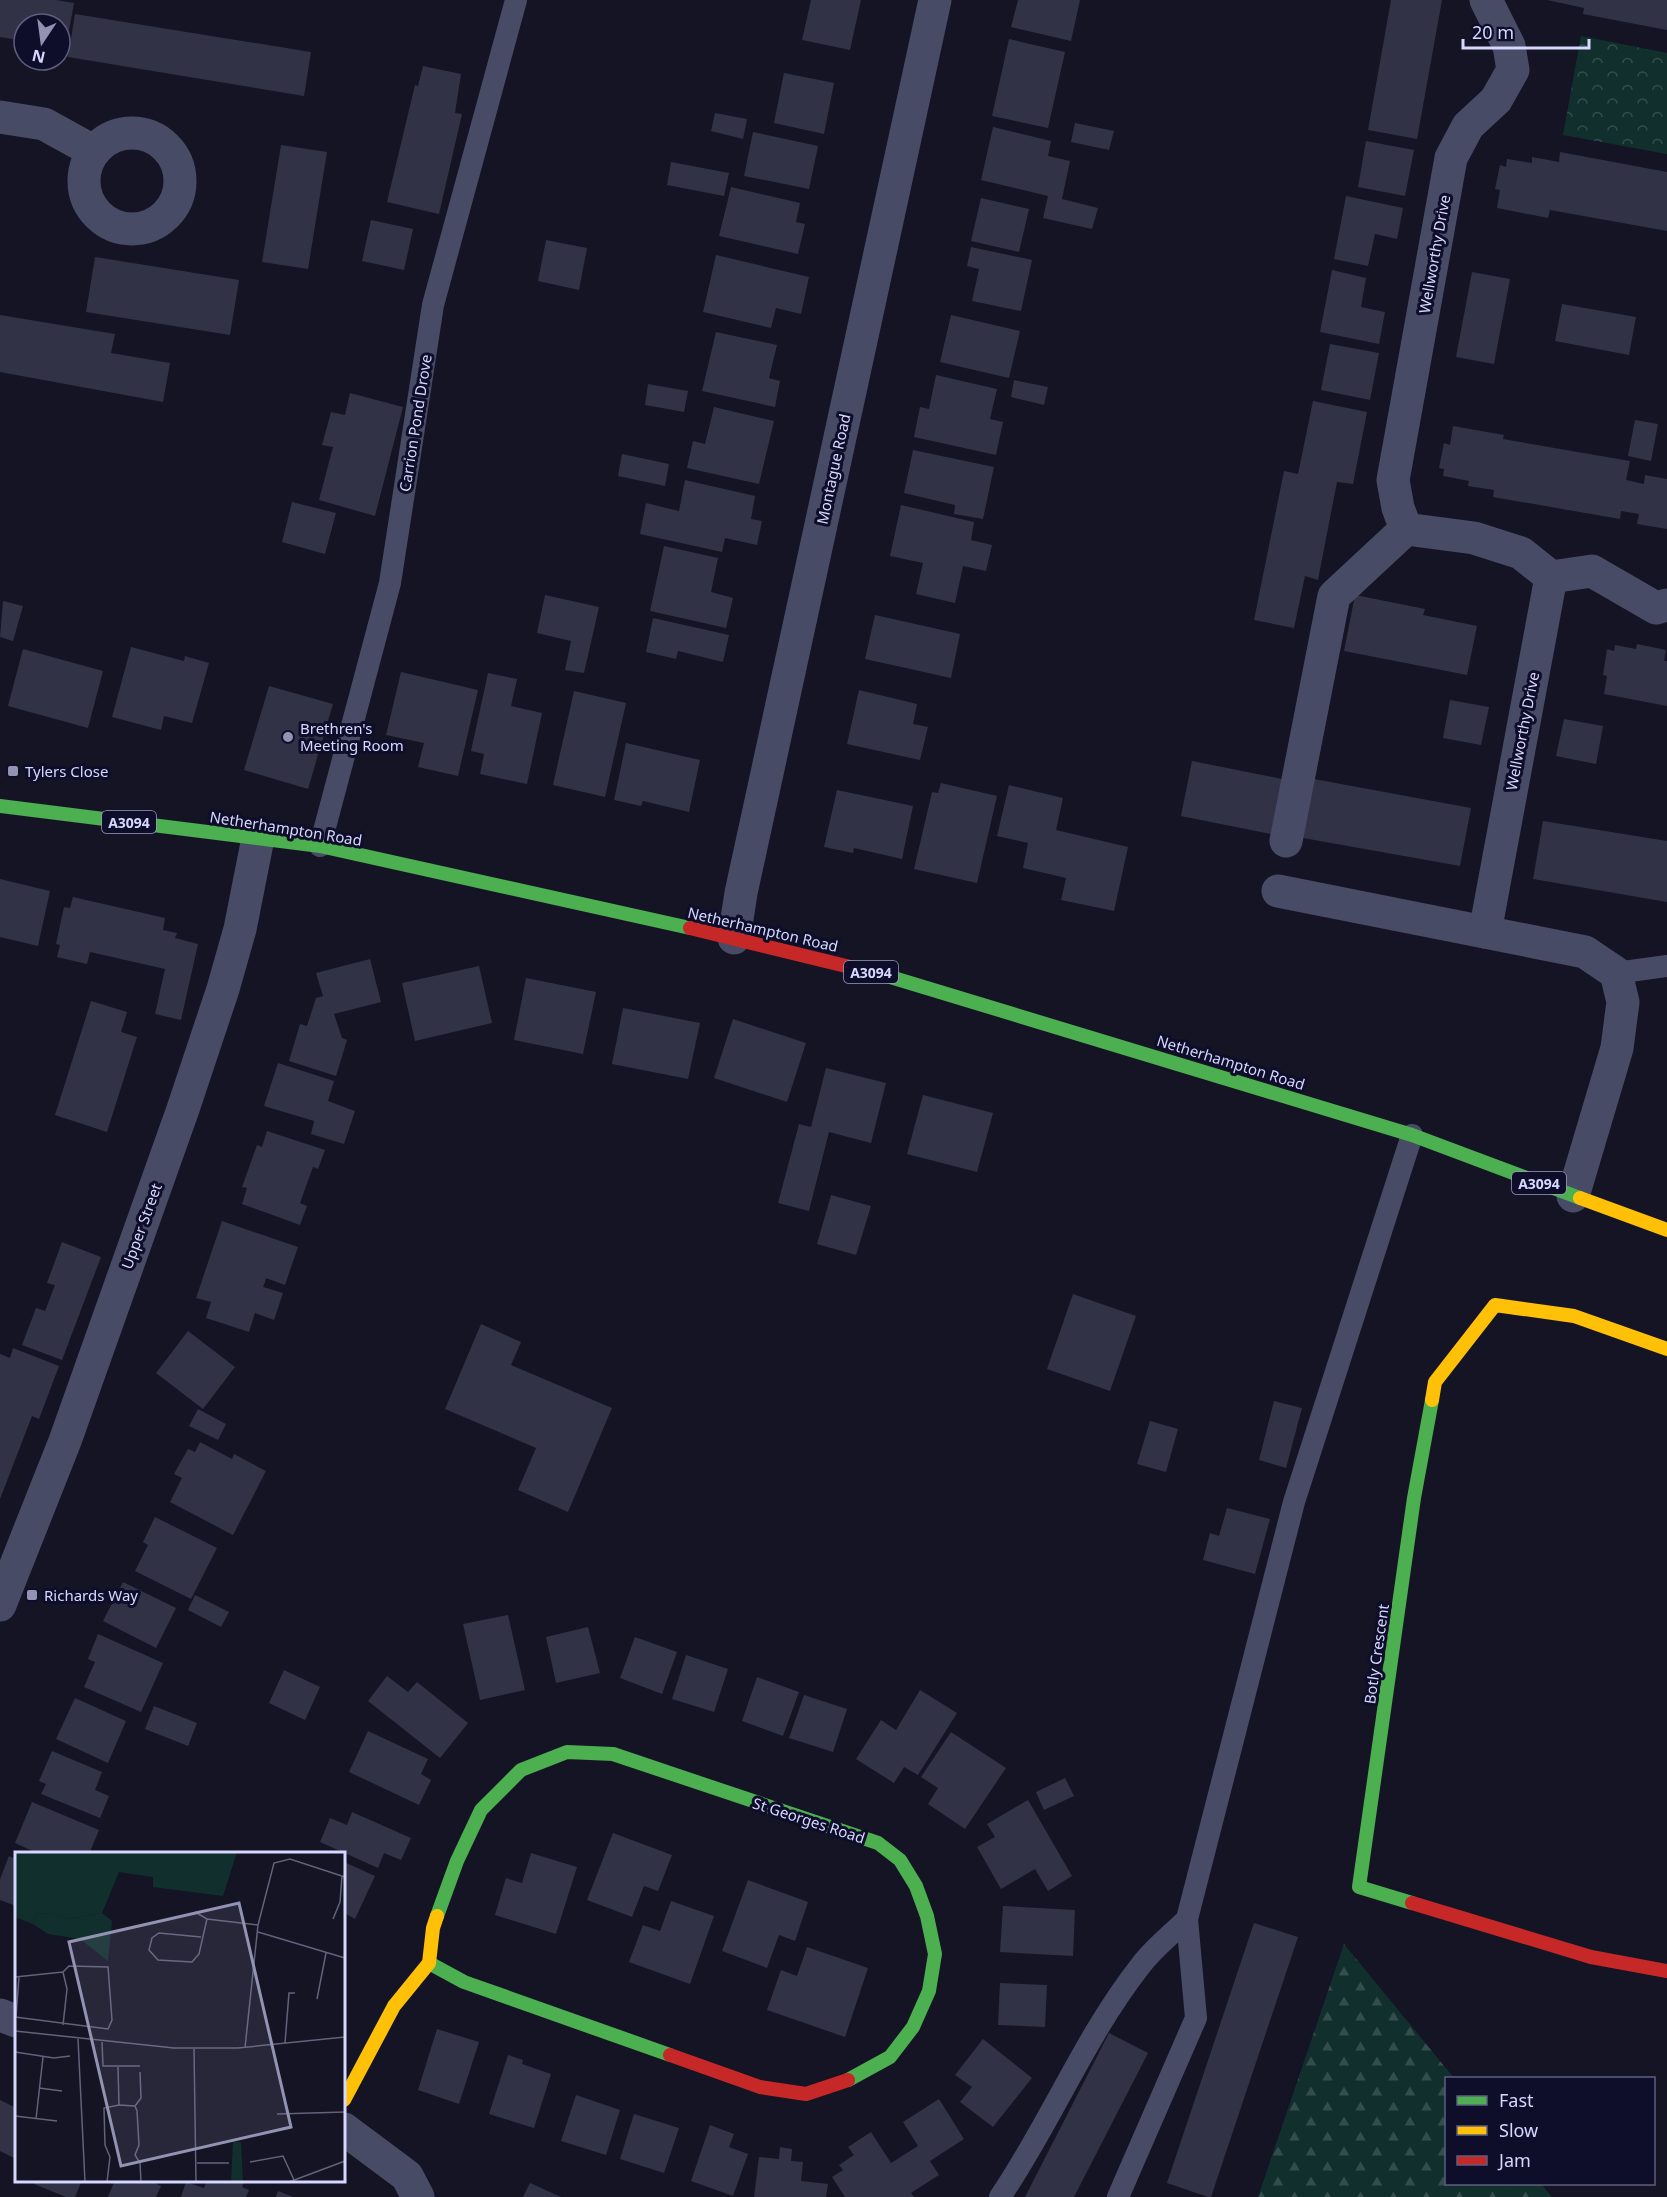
<svg xmlns="http://www.w3.org/2000/svg" width="1667" height="2197" viewBox="0 0 1667 2197" font-family="'Noto Sans',sans-serif">
	<defs>
		<pattern id="forest-firs" width="22" height="20" patternUnits="userSpaceOnUse" patternTransform="scale(1.5)"><rect width="22" height="20" fill="#11302d"/><path d="M5 1l3.5 6h-7zM16 11l3.5 6h-7z" fill="#334d4c"/></pattern>
		<pattern id="park-crowns" width="20" height="18" patternUnits="userSpaceOnUse" patternTransform="scale(1.5)"><rect width="20" height="18" fill="#11302d"/><path d="M2 6a3 3 0 1 1 6 0M12 15a3 3 0 1 1 6 0" fill="none" stroke="#334d4c"/></pattern>
	</defs>
	<rect width="100%" height="100%" fill="#141424"/>
	<path fill="url(#forest-firs)" d="M1344,1944L1454,2078H1446V2184H1541L1552,2197H1258Z"/>
	<path fill="url(#park-crowns)" d="M1581,36L1667,53V154L1563,135Z"/>
	<g fill="#323246">
		<path d="M0,0H56L74,3L66,47L60,46V24H24V41L0,37Z"/>
		<path d="M811,0H861L850,50L802,40Z"/>
		<path d="M1018,0H1080L1071,41L1011,27Z"/>
		<path d="M1391,0H1442L1417,139L1368,130Z"/>
		<path d="M1547,0H1667V30L1583,14L1584,8Z"/>
		<path d="M75,14L311,52L304,96L68,57Z"/>
		<path d="M1009,39L1065,52L1048,128L992,116Z"/>
		<path d="M423,66L461,74L455,113L462,114L439,214L387,202L415,85L418,86Z"/>
		<path d="M784,73L834,83L824,134L774,123Z"/>
		<path d="M715,113L747,119L743,139L711,131Z"/>
		<path d="M1075,123L1114,131L1109,150L1071,142Z"/>
		<path d="M993,127L1051,141L1048,156L1070,161L1062,199L1098,208L1092,229L1043,218L1048,196L981,180Z"/>
		<path d="M753,132L818,146L809,189L744,176Z"/>
		<path d="M1366,141L1414,150L1405,196L1358,187Z"/>
		<path d="M281,145L327,152L308,269L262,262Z"/>
		<path d="M1560,152L1667,172V231L1550,210L1548,218L1497,208L1500,190L1495,189L1500,165L1506,167L1507,159L1532,163V157L1559,162Z"/>
		<path d="M671,162L729,173L724,196L667,185Z"/>
		<path d="M731,187L800,203L796,222L805,224L798,254L719,236Z"/>
		<path d="M1346,196L1403,208L1397,239L1375,234L1368,266L1334,259Z"/>
		<path d="M981,198L1029,209L1019,252L971,241Z"/>
		<path d="M371,220L413,229L404,270L362,261Z"/>
		<path d="M546,240L587,248L579,290L538,281Z"/>
		<path d="M971,247L1032,260L1021,311L972,301L979,269L967,266Z"/>
		<path d="M716,255L809,277L801,314L776,308L771,328L703,312Z"/>
		<path d="M95,257L239,280L230,335L86,312Z"/>
		<path d="M1332,270L1366,278L1361,307L1385,312L1379,344L1320,332Z"/>
		<path d="M1472,272L1510,279L1494,364L1456,357Z"/>
		<path d="M1562,304L1636,317L1629,355L1555,341Z"/>
		<path d="M0,315L115,334L111,353L170,363L163,402L0,372Z"/>
		<path d="M951,315L1020,331L1009,378L940,362Z"/>
		<path d="M716,332L777,345L769,378L780,381L775,407L702,391Z"/>
		<path d="M1330,344L1379,353L1370,400L1321,390Z"/>
		<path d="M936,375L997,389L990,419L1003,422L996,455L914,437L920,407L929,409Z"/>
		<path d="M1014,380L1048,387L1044,405L1011,397Z"/>
		<path d="M648,384L688,391L684,412L645,405Z"/>
		<path d="M350,393L403,407L375,516L319,500L333,447L322,445L331,412L345,415Z"/>
		<path d="M1313,401L1367,412L1353,484L1337,482L1318,580L1305,576L1294,628L1254,620L1284,471L1298,474Z"/>
		<path d="M714,407L774,421L759,484L687,468L693,441L705,444Z"/>
		<path d="M1635,420L1658,424L1651,461L1628,456Z"/>
		<path d="M1453,426L1504,435L1503,439L1630,461L1626,480L1644,484L1645,475L1667,479V529L1637,524L1639,514L1621,511L1620,519L1493,497L1494,490L1468,486L1469,481L1443,476L1444,469L1439,468L1444,443L1450,445Z"/>
		<path d="M913,450L994,467L983,519L954,514L955,505L904,493Z"/>
		<path d="M622,454L669,464L665,486L618,476Z"/>
		<path d="M685,480L755,496L751,519L762,521L757,545L725,538L722,552L640,534L646,503L679,511Z"/>
		<path d="M292,502L336,513L325,554L282,542Z"/>
		<path d="M901,505L974,522L971,540L992,545L986,571L963,566L955,603L916,594L923,563L890,556Z"/>
		<path d="M664,546L718,558L711,592L733,598L726,628L650,611Z"/>
		<path d="M545,595L599,607L584,673L565,670L571,641L537,633Z"/>
		<path d="M1355,595L1425,609L1423,615L1477,626L1467,675L1344,651Z"/>
		<path d="M3,601L23,606L13,641L0,637Z"/>
		<path d="M875,615L960,634L951,678L865,659Z"/>
		<path d="M653,618L729,635L723,662L678,651L676,659L646,652Z"/>
		<path d="M1637,644L1666,650L1664,661H1667V706L1604,694L1607,676L1603,675L1607,649L1614,651L1615,645L1636,649Z"/>
		<path d="M131,647L184,661L185,656L209,663L192,723L164,716L161,730L112,717Z"/>
		<path d="M23,649L103,671L88,728L8,706Z"/>
		<path d="M401,672L478,690L458,776L418,767L424,743L386,735Z"/>
		<path d="M488,673L517,679L511,706L542,713L527,784L480,774L484,754L471,751Z"/>
		<path d="M269,686L333,704L308,789L244,770Z"/>
		<path d="M859,690L917,704L913,724L928,727L920,760L847,744Z"/>
		<path d="M574,691L626,703L605,797L553,785Z"/>
		<path d="M1450,700L1489,707L1481,745L1443,738Z"/>
		<path d="M1564,719L1603,726L1596,764L1556,756Z"/>
		<path d="M626,743L700,760L689,812L643,801L641,806L614,800Z"/>
		<path d="M1192,761L1282,779L1271,834L1181,816Z"/>
		<path d="M1314,779L1471,808L1460,866L1303,838Z"/>
		<path d="M941,783L997,796L977,883L914,869L932,792L938,793Z"/>
		<path d="M1009,785L1063,798L1056,830L1128,847L1114,911L1061,900L1066,878L1023,868L1028,843L997,836Z"/>
		<path d="M837,790L913,806L902,859L854,848L853,853L824,847Z"/>
		<path d="M1543,821L1667,841V902L1533,879Z"/>
		<path d="M0,879L50,891L38,946L0,937Z"/>
		<path d="M73,897L165,918L163,930L177,933L175,938L198,944L181,1020L155,1014L165,969L90,952L87,964L57,957L60,945L56,944L64,907L70,908Z"/>
		<path d="M370,959L381,1002L334,1014L342,1038L347,1040L336,1076L289,1061L300,1024L307,1026L316,998L323,996L316,973Z"/>
		<path d="M479,966L492,1023L415,1041L402,983Z"/>
		<path d="M526,978L596,992L583,1054L514,1040Z"/>
		<path d="M91,1001L127,1012L121,1032L137,1037L107,1132L55,1115Z"/>
		<path d="M623,1008L700,1023L688,1079L612,1064Z"/>
		<path d="M733,1019L806,1043L787,1102L714,1078Z"/>
		<path d="M278,1063L334,1081L328,1101L355,1111L344,1144L311,1134L314,1121L264,1106Z"/>
		<path d="M826,1068L886,1083L871,1143L829,1132L809,1211L778,1203L799,1124L811,1127Z"/>
		<path d="M923,1095L993,1113L977,1172L907,1154Z"/>
		<path d="M267,1131L325,1150L318,1169L313,1167L300,1203L307,1206L300,1225L242,1204L247,1188L242,1187L257,1145L262,1147Z"/>
		<path d="M831,1195L871,1206L856,1255L817,1244Z"/>
		<path d="M222,1221L298,1247L285,1285L266,1278L265,1282L263,1287L283,1293L274,1320L255,1313L249,1332L206,1318L211,1302L196,1298Z"/>
		<path d="M62,1242L101,1257L62,1360L22,1345L36,1308L45,1311L55,1285L47,1283Z"/>
		<path d="M1073,1294L1136,1316L1110,1391L1047,1369Z"/>
		<path d="M481,1324L521,1342L511,1365L612,1408L568,1512L518,1490L536,1448L445,1409Z"/>
		<path d="M188,1331L235,1367L203,1409L156,1373Z"/>
		<path d="M13,1348L59,1366L39,1419L32,1416L0,1499V1354L10,1358Z"/>
		<path d="M1274,1401L1302,1408L1286,1468L1259,1460Z"/>
		<path d="M198,1409L226,1424L218,1440L189,1426Z"/>
		<path d="M1150,1421L1178,1429L1166,1472L1137,1464Z"/>
		<path d="M200,1442L232,1459L234,1454L266,1471L233,1535L170,1502L182,1478L174,1474L188,1449L195,1452Z"/>
		<path d="M1227,1508L1270,1519L1255,1574L1203,1560L1210,1533L1219,1536Z"/>
		<path d="M155,1517L217,1548L191,1599L135,1571L148,1545L143,1542Z"/>
		<path d="M123,1582L176,1608L156,1648L103,1621Z"/>
		<path d="M195,1595L229,1612L221,1627L188,1610Z"/>
		<path d="M508,1615L525,1690L480,1700L463,1624Z"/>
		<path d="M588,1627L600,1673L556,1683L546,1637Z"/>
		<path d="M98,1634L163,1663L141,1712L84,1687L95,1662L88,1659Z"/>
		<path d="M635,1637L677,1652L662,1694L620,1678Z"/>
		<path d="M686,1655L728,1669L714,1712L672,1699Z"/>
		<path d="M284,1670L320,1687L305,1720L269,1703Z"/>
		<path d="M387,1676L408,1692L417,1682L468,1723L440,1758L368,1701Z"/>
		<path d="M757,1677L799,1692L783,1736L742,1721Z"/>
		<path d="M920,1690L957,1713L918,1775L904,1767L894,1783L856,1759L881,1720L896,1730Z"/>
		<path d="M804,1695L847,1709L833,1752L789,1738Z"/>
		<path d="M75,1698L126,1721L108,1763L56,1739Z"/>
		<path d="M154,1706L197,1723L188,1746L145,1729Z"/>
		<path d="M368,1731L428,1759L421,1774L431,1780L419,1805L349,1772Z"/>
		<path d="M951,1732L1006,1768L965,1829L928,1804L938,1788L921,1777Z"/>
		<path d="M52,1751L102,1772L95,1790L109,1796L100,1818L41,1794L46,1784L39,1781Z"/>
		<path d="M1065,1778L1074,1796L1044,1810L1036,1792Z"/>
		<path d="M1028,1800L1072,1876L1048,1891L1035,1869L1001,1889L977,1847L995,1837L987,1824Z"/>
		<path d="M32,1802L99,1830L89,1854H39L15,1843Z"/>
		<path d="M352,1812L411,1838L401,1860L384,1853L378,1868L320,1842L330,1818L347,1825Z"/>
		<path d="M613,1833L672,1855L658,1891L644,1886L632,1917L587,1900Z"/>
		<path d="M531,1853L577,1867L556,1934L495,1915L506,1878L522,1883Z"/>
		<path d="M9,1856L16,1859V1906L0,1900V1879Z"/>
		<path d="M344,1862L375,1876L355,1919L344,1913Z"/>
		<path d="M748,1880L808,1902L795,1941L779,1935L767,1968L722,1951Z"/>
		<path d="M671,1901L714,1916L690,1984L629,1962L643,1925L660,1931Z"/>
		<path d="M1003,1906L1075,1910L1073,1956L1000,1952Z"/>
		<path d="M1254,1923L1298,1937L1211,2197H1208L1167,2183Z"/>
		<path d="M807,1947L868,1968L845,2037L767,2010L781,1970L797,1976Z"/>
		<path d="M1000,1983L1047,1985L1045,2027L998,2025Z"/>
		<path d="M437,2029L479,2042L459,2104L418,2090Z"/>
		<path d="M1109,2033L1148,2053L1074,2197H1025Z"/>
		<path d="M983,2039L1032,2078L993,2127L960,2102L972,2087L955,2075Z"/>
		<path d="M508,2055L523,2060L522,2064L551,2074L534,2128L489,2114Z"/>
		<path d="M576,2095L620,2110L606,2155L561,2141Z"/>
		<path d="M939,2099L964,2139L930,2161L939,2175L911,2193L914,2197H845L832,2177L843,2170L839,2165L854,2155L848,2147L871,2132L891,2163L918,2146L903,2122Z"/>
		<path d="M0,2100L16,2108V2159L0,2151Z"/>
		<path d="M634,2114L679,2128L664,2173L620,2159Z"/>
		<path d="M710,2125L734,2134L729,2147L748,2154L733,2196L691,2181Z"/>
		<path d="M780,2147L792,2149L791,2161L803,2162L801,2181L828,2184L826,2197H754L759,2157L779,2159Z"/>
		<path d="M35,2180H82L75,2197H66L34,2184Z"/>
		<path d="M115,2180H148L161,2186L156,2197H108Z"/>
		<path d="M207,2180H241L244,2182L242,2187L249,2190L246,2197H181L186,2182L204,2188Z"/>
		<path d="M530,2183L561,2197H523Z"/>
		<path d="M278,2191L293,2197H276Z"/>
	</g>
	<g fill="none" stroke-linecap="round" stroke-linejoin="round">
		<g stroke="#484b65" stroke-width="22">
			<path d="M320,846L390,583L433,305L516,0"/>
			<path d="M1616,973L1667,966"/>
			<path d="M1000,2197C1051,2122 1085,2036 1141,1965C1154,1948 1172,1934 1187,1919"/>
			<path d="M1118,2197L1196,2018L1187,1919L1294,1502L1412,1135"/>
		</g>
		<g stroke="#484b65" stroke-width="33">
			<path d="M0,117L44,124L93,151"/>
			<circle cx="132" cy="181" r="48"/>
			<path d="M1551,577L1592,571L1656,608L1667,605"/>
			<path d="M1286,841L1334,596L1406,529"/>
			<path d="M1278,891L1585,952L1616,973L1623,1002L1617,1048L1573,1196"/>
			<path d="M1485,932L1551,577L1521,553L1474,538L1406,529L1398,508L1393,480L1451,158L1468,126L1496,100L1513,70L1509,46L1486,0"/>
			<path d="M734,938L741,893L935,0"/>
			<path d="M0,1605L65,1441L183,1109L223,989L240,929L258,838"/>
			<path d="M0,2015L16,2021"/>
			<path d="M344,2129L407,2176L418,2197"/>
		</g>
		<g stroke="#4caf50" stroke-width="14">
			<path d="M0,806L320,846L690,928"/>
			<path d="M887,976L1412,1135L1580,1198"/>
			<path d="M1412,1903L1359,1887L1414,1498L1432,1400"/>
			<path d="M437,1916L457,1861L481,1810L521,1770L567,1752L613,1754L878,1843L900,1860L916,1886L927,1916L935,1954L929,1991L913,2027L890,2057L848,2080"/>
			<path d="M429,1963L464,1982L670,2055"/>
		</g>
		<g stroke="#ffc107" stroke-width="14">
			<path d="M1580,1198L1667,1230"/>
			<path d="M1432,1400L1435,1382L1495,1305L1574,1316L1667,1349"/>
			<path d="M344,2100L394,2006L429,1963L433,1928L437,1916"/>
		</g>
		<g stroke="#c62828" stroke-width="14">
			<path d="M690,928L887,976"/>
			<path d="M1412,1903L1591,1957L1667,1971"/>
			<path d="M670,2055L760,2087L806,2094L848,2080"/>
		</g>
	</g>
	<g fill="#9293b2" stroke="#0e0e2a" stroke-width="2">
		<circle cx="288" cy="737" r="6"/>
		<rect x="7" y="765" width="12" height="12" rx="3"/>
		<rect x="26" y="1589" width="12" height="12" rx="3"/>
	</g>
	<g text-anchor="middle" dominant-baseline="central" stroke-width="6" stroke-linejoin="round" paint-order="stroke">
		<g fill="#0e0e2a" stroke="#9a9bbf" stroke-width="1.5">
			<rect x="102" y="811" width="54" height="22" rx="4.5"/>
			<rect x="844" y="961" width="54" height="22" rx="4.5"/>
			<rect x="1512" y="1172" width="54" height="22" rx="4.5"/>
		</g>
		<g font-size="14" font-weight="bold" fill="#d6d8ff">
			<text x="129" y="822">A3094</text>
			<text x="871" y="972">A3094</text>
			<text x="1539" y="1183">A3094</text>
		</g>
		<g font-size="15" fill="#d6d8ff" stroke="#0e0e2a">
			<text transform="translate(1434 254) rotate(-80)">Wellworthy Drive</text>
			<text transform="translate(415 423) rotate(-81)">Carrion Pond Drove</text>
			<text transform="translate(833 469) rotate(-78)">Montague Road</text>
			<text transform="translate(1522 731) rotate(-79)">Wellworthy Drive</text>
			<text transform="translate(286 828) rotate(9)">Netherhampton Road</text>
			<text transform="translate(763 929) rotate(13)">Netherhampton Road</text>
			<text transform="translate(1231 1062) rotate(17)">Netherhampton Road</text>
			<text transform="translate(141 1226) rotate(-70)">Upper Street</text>
			<text transform="translate(1376 1654) rotate(-82)">Botly Crescent</text>
			<text transform="translate(809 1820) rotate(18)">St Georges Road</text>
		</g>
		<g font-size="15" fill="#d6d8ff" stroke="#0e0e2a" text-anchor="start">
			<text x="300" y="728">Brethren's<tspan x="300" dy="17">Meeting Room</tspan></text>
			<text x="25" y="771">Tylers Close</text>
			<text x="44" y="1595">Richards Way</text>
		</g>
	</g>
	<g transform="translate(15 1852)">
		<rect width="330" height="330" fill="#141424"/>
		<path d="M0,0H222L208,44L138,35V25L104,20L87,61L54,67L36,61L21,62L18,72L0,65Z" fill="#11302d"/>
		<path d="M36,61L54,67L87,61L97,69L93,109L65,87L33,82L18,72L21,62ZM218,290H226L228,330H216Z" fill="#11302d"/>
		<path fill="none" stroke="#62627c" stroke-width="1.5" d="M180,60L192,67L243,73M318,67L325,50L327,24M243,80L330,106M186,85L144,81L137,86L134,98L143,108L177,110L184,102L192,67M0,125L48,120M302,147L311,101M0,165L93,177L97,168L93,115L54,114L48,120M1,165L4,125M48,173L52,137L48,120M0,179L159,196H223L330,185M63,187L70,330M87,190L88,214H125M270,191L274,141H280M230,196L243,73L259,11L275,7L330,25M179,197L181,330M0,200L39,206L55,204M103,215L104,253L120,254L122,259L124,293L120,303L125,311L126,330M24,236L47,239M120,254L126,246L125,220M262,262L330,260M0,264L42,269M21,267L28,205M235,310L268,304L279,328M182,311H214M92,330L95,305L90,293L89,256L104,253M274,330L330,309"/>
		<path fill="#9293b2" fill-opacity="0.15" stroke="#9293b2" stroke-width="3" d="M224,51L276,275L106,314L54,90Z"/>
		<rect width="330" height="330" fill="none" stroke="#d6d8ff" stroke-width="3"/>
	</g>
	<rect x="1445" y="2077" width="210" height="108" fill="#0e0e2a" stroke="#5e5f7f" stroke-width="1.5"/>
	<rect x="1457" y="2096" width="30" height="9" fill="#4caf50" stroke="#5e5f7f" stroke-width="1.5"/>
	<text x="1499" y="2107" font-size="18" fill="#d6d8ff">Fast</text>
	<rect x="1457" y="2126" width="30" height="9" fill="#ffc107" stroke="#5e5f7f" stroke-width="1.5"/>
	<text x="1499" y="2137" font-size="18" fill="#d6d8ff">Slow</text>
	<rect x="1457" y="2156" width="30" height="9" fill="#c62828" stroke="#5e5f7f" stroke-width="1.5"/>
	<text x="1499" y="2167" font-size="18" fill="#d6d8ff">Jam</text>
	<g transform="translate(42 42) rotate(193)"><circle r="28" fill="#0e0e2a" stroke="#5e5f7f" stroke-width="1.5"/>
	<path d="M0-4.5L10 22L0 15L-10 22Z" fill="#9293b2"/>
	<text y="-9" font-size="16" font-weight="bold" text-anchor="middle" fill="#d6d8ff">N</text>
	</g>
	<path d="M1463 39v9h126v-9" fill="none" stroke="#d6d8ff" stroke-width="3"/>
	<text x="1472" y="39" font-size="18" fill="#d6d8ff" stroke="#0e0e2a" stroke-width="4.5" paint-order="stroke">20 m</text>
</svg>
